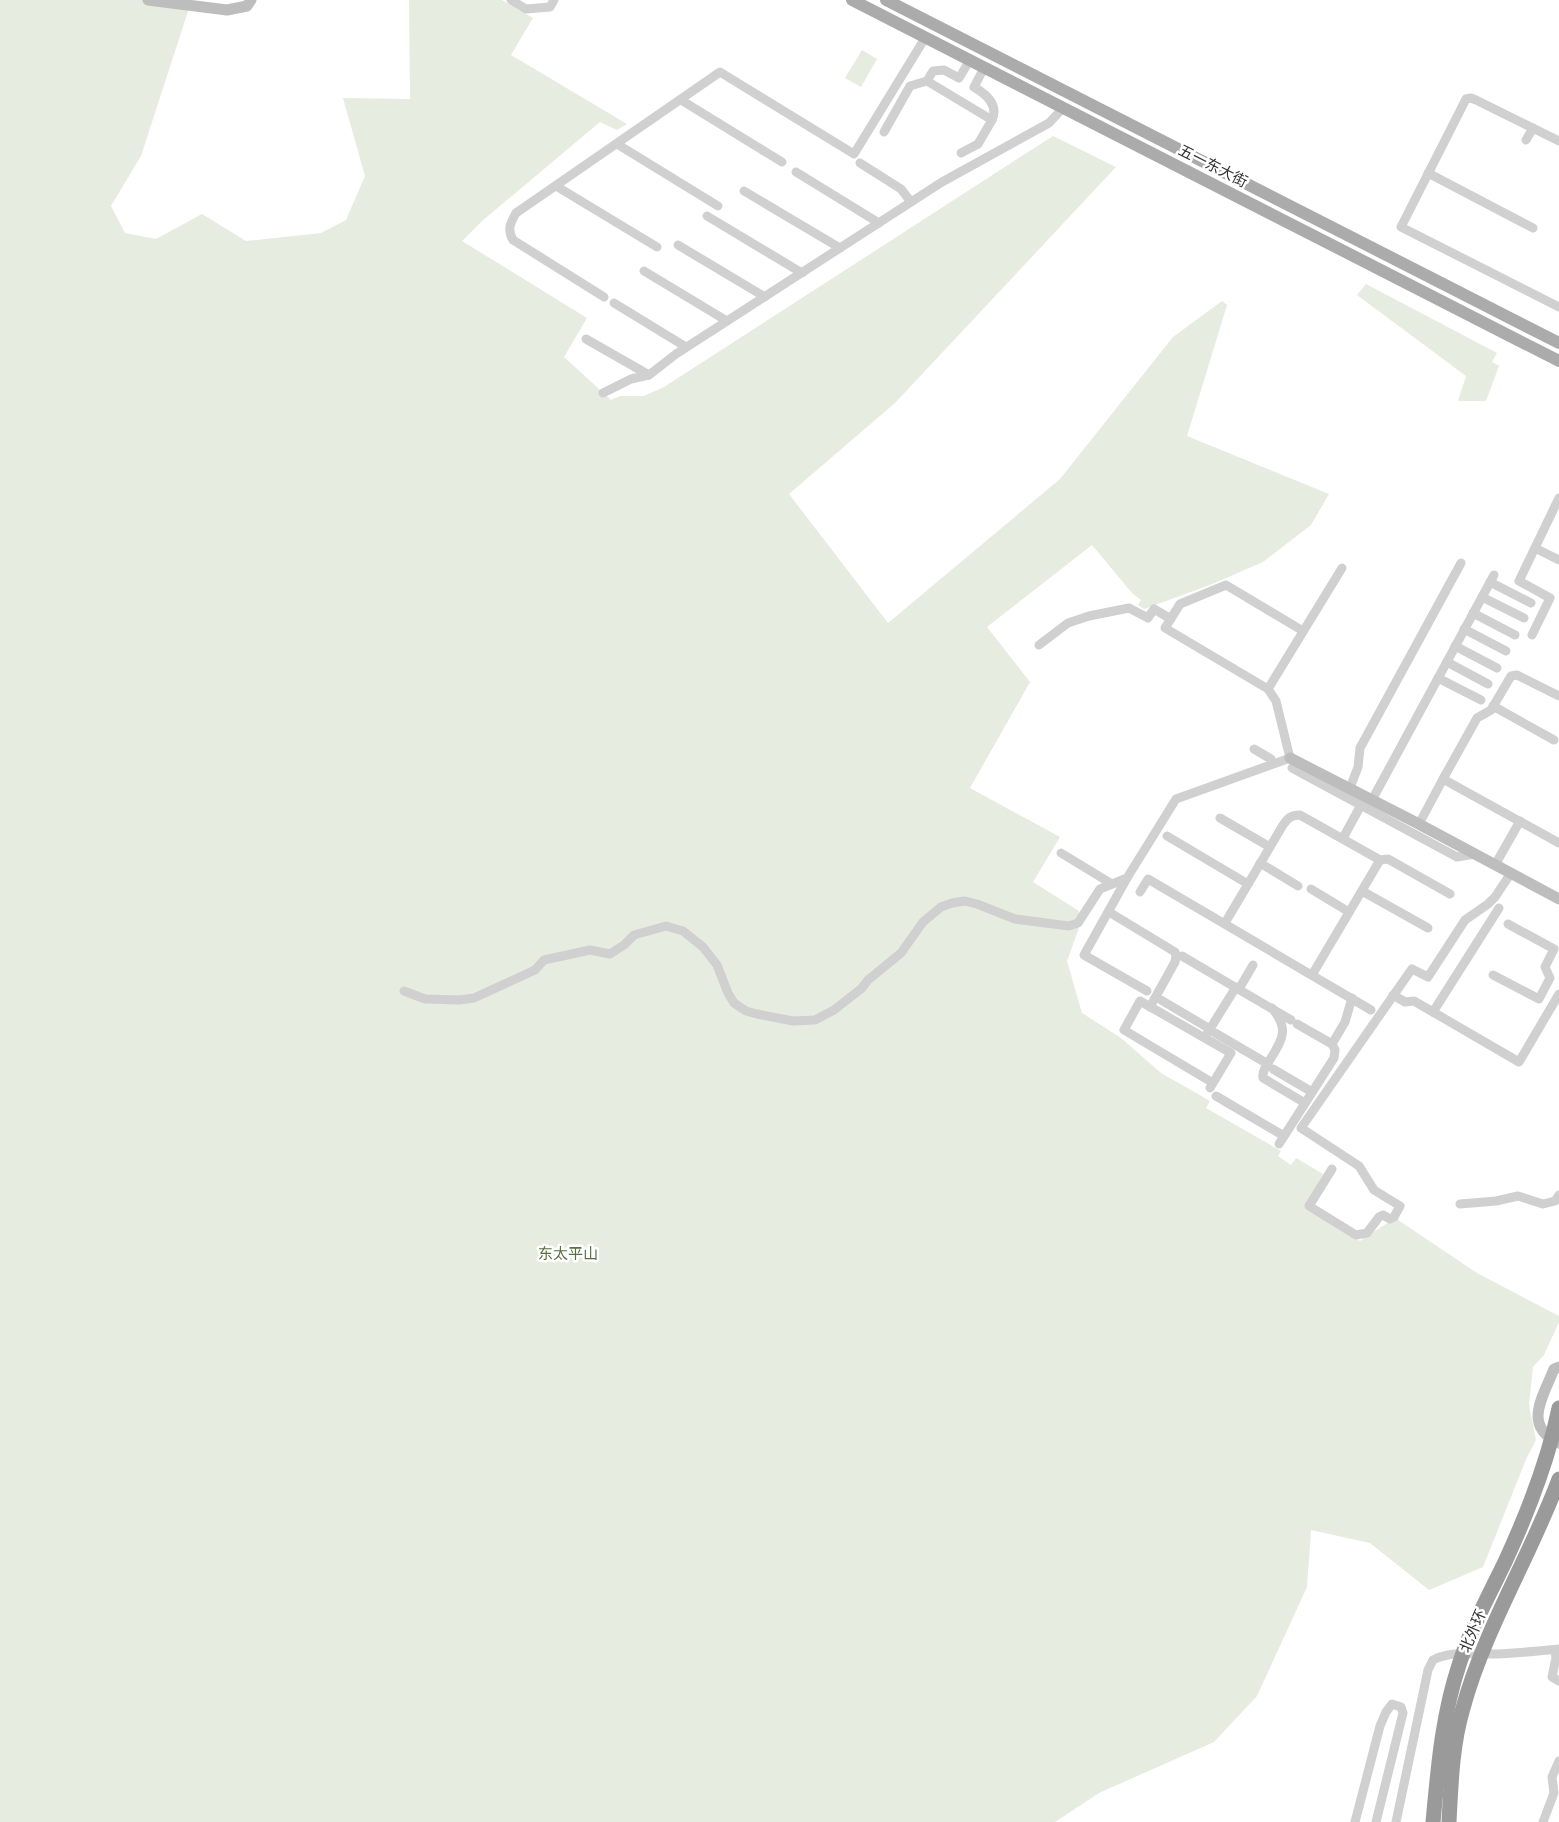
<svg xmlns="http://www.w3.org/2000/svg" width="1559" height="1822" viewBox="0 0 1559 1822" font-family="Raleway,'Noto Sans SC',sans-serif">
	<rect width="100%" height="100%" fill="#fff"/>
	<g fill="#e6ecdf">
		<path d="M0,0H175L190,5L141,156L111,206L125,233L156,239L202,214L246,241L321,233L346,220L365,176L343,98L410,99L409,0H502L533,18L511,55L627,124L617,130L600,122L482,221L462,241L587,318L564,357L611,400L620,396H644L664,387L1053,136L1116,167L895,403L789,494L888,623L1060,479L1173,337L1222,301L1227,305L1187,436L1329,494L1311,525L1263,562L1210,585L1144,609L1138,605L1141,600L1132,593L1092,545L987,627L1030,682L970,788L1060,837L1033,882L1079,911V928L1067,961L1082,1013L1121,1038L1161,1073L1210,1101L1206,1108L1281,1151L1278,1156L1291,1165L1296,1158L1323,1174L1305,1207L1360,1241L1395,1218L1477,1273L1559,1316V1322L1544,1355L1533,1367L1529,1405L1536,1440L1527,1457L1483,1567L1429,1590L1370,1543L1311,1530L1307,1587L1257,1696L1214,1742L1099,1793L1055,1822H0Z"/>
		<path d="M862,50L877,59L861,87L845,78Z"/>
		<path d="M1366,284L1497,353L1492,362L1499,366L1486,401H1458L1466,376L1357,295Z"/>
	</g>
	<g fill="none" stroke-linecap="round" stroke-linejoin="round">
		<g stroke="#d0d0d0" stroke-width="9">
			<path d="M511,0L526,9L550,7L554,0"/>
			<path d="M970,60L959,78L944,70L933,71L927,81L992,120C999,105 986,94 974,87L984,68"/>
			<path d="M681,100L782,162"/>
			<path d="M884,132L910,86L927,81"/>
			<path d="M1526,140L1533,128"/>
			<path d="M1559,141L1476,100L1471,98L1466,99L1401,227L1559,307"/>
			<path d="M617,144L718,206"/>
			<path d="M961,153L978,144L992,120"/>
			<path d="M860,163L901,189L911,202"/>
			<path d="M796,172L879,223"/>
			<path d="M1428,173L1533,228"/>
			<path d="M556,186L657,247"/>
			<path d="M744,191L840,248"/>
			<path d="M707,216L802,273"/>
			<path d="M678,245L765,297"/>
			<path d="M644,271L727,321"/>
			<path d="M604,297L513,240C507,229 510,224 516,213L720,72L854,154L925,38"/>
			<path d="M614,303L686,347"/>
			<path d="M586,339L649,375"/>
			<path d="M603,393L631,379L649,375L676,354L942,182L1049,123L1063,108"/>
			<path d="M1535,548L1559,560"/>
			<path d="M1490,582L1531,603"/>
			<path d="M1482,597L1524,618"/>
			<path d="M1473,613L1515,635"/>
			<path d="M1464,629L1506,651"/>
			<path d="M1532,635L1550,598L1519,581L1559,498"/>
			<path d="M1039,645L1068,623L1089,616L1129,608L1148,618L1154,609L1171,619"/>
			<path d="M1455,646L1497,668"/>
			<path d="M1447,662L1488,684"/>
			<path d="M1438,678L1481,700"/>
			<path d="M1268,689L1165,628L1180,604L1226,585L1303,631"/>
			<path d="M1559,696L1517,675L1511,676L1491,710L1477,718L1443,779L1559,843"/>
			<path d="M1493,706L1554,740"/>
			<path d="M1254,749L1271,759"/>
			<path d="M1292,768L1457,857L1475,854"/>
			<path d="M1350,788L1358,767L1360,748L1461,563"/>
			<path d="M1372,800L1494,575"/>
			<path d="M1220,818L1270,847"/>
			<path d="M1419,824L1443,779"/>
			<path d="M1167,836L1248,884"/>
			<path d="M1343,838L1361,805"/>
			<path d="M1061,853L1112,884"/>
			<path d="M1260,863L1298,886"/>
			<path d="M1495,865L1520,821"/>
			<path d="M1127,878L1084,955L1147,991"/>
			<path d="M1311,889L1349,912"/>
			<path d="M1362,891L1428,928"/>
			<path d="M1140,892L1148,879L1371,1010"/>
			<path d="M1499,908L1433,1012L1519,1062L1559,994"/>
			<path d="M1109,912L1175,952L1176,957L1175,962L1150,1007"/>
			<path d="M1225,923L1283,825C1288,818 1291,815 1300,815L1380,860L1388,859L1450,894"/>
			<path d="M1182,956L1291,1020"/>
			<path d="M1312,975L1380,860"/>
			<path d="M1493,975L1539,999L1550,978L1545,967L1554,949L1508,924"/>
			<path d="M1239,989L1253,965"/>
			<path d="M404,991L425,999L459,1000L474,998L535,970L544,960L590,950L610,954L624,945L634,935L666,926L683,931L703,947L717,965L728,993L734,1003L746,1011L757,1014L793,1021L815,1020L834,1010L862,988L868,980L901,953L923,922L941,907L952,903L965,901L977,904L1015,919L1069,926L1078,923L1100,889L1127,878L1176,799L1290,758L1276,701L1268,689L1342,568"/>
			<path d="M1393,995L1405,1002L1414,1001L1433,1012"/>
			<path d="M1161,1000L1210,1029"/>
			<path d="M1272,1008C1291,1031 1281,1041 1268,1063C1265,1068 1262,1072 1263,1078L1305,1103"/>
			<path d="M1297,1024L1332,1044"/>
			<path d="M1215,1033L1268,1064"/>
			<path d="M1205,1037L1236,987"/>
			<path d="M1273,1069L1312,1092"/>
			<path d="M1210,1088L1231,1053L1140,1001L1124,1030L1213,1083"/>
			<path d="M1216,1096L1284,1136"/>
			<path d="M1279,1144L1334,1058L1335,1050L1332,1044L1345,1022L1352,998"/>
			<path d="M1332,1169L1309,1206L1356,1235L1367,1233L1379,1217L1383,1215L1390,1219L1394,1217L1400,1206L1374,1190L1359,1166L1301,1128L1409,973L1412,969L1428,977L1465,920L1488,904L1495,897L1511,873"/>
			<path d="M1460,1204L1496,1201L1518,1196L1543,1204L1555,1201L1559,1195"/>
			<path d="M1555,1650L1556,1658L1552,1677L1559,1681"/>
			<path d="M1355,1822L1380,1726L1386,1712L1392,1704L1401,1707L1403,1713L1376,1822"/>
			<path d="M1396,1822L1428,1670L1433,1660C1453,1650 1475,1655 1497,1654C1518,1653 1538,1651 1559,1649"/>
			<path d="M1543,1822L1554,1793L1552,1777L1559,1761"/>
		</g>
		<g stroke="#bdbdbd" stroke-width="11">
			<path d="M148,0L227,10L247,6L251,0"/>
			<path d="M1290,758L1415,822L1559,899"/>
			<path d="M1559,1367L1554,1369C1543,1397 1522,1426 1559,1443"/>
		</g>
		<g stroke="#ababab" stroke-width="12">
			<path d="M852,0L1559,361"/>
			<path d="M886,0L1559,343"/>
		</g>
		<g stroke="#9a9a9a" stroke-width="15">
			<path d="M1433,1822C1438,1769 1442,1716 1459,1665C1470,1630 1489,1595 1505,1562C1528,1512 1548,1462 1559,1408"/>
			<path d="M1449,1822C1451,1784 1452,1745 1463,1708C1485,1628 1530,1557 1559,1479"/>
		</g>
	</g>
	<g text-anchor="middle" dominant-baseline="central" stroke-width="5" stroke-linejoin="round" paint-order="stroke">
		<g font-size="15" fill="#333" stroke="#fff">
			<text transform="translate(1213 166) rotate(27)">五一东大街</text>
			<text transform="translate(1473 1631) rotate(-67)">北外环</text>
		</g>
		<g font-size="15" fill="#56703f" stroke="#fff">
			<text x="568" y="1254">东太平山</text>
		</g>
	</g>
</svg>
